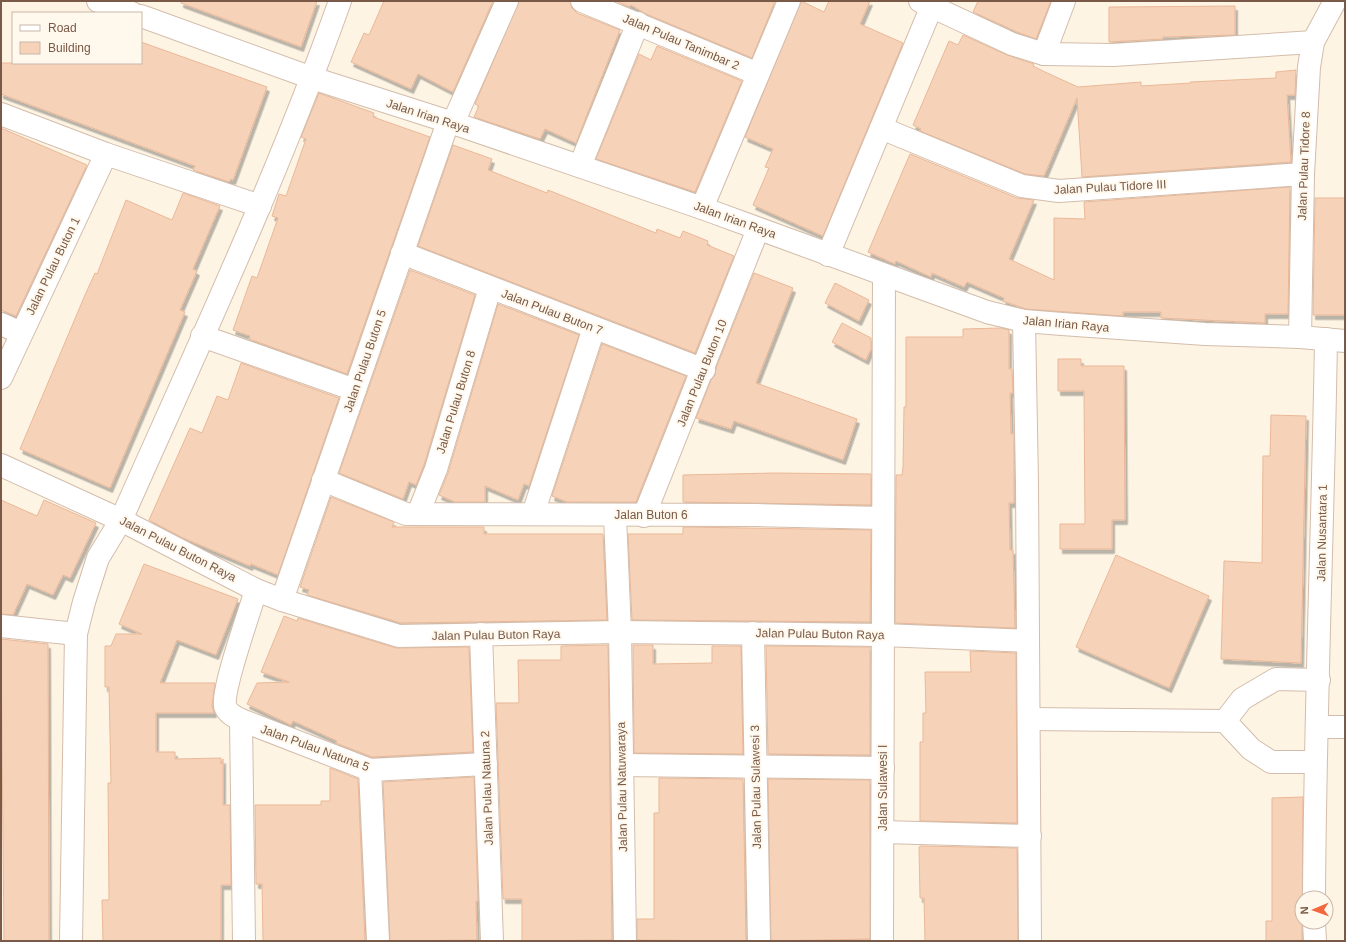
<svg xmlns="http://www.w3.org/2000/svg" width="1346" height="942" viewBox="0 0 1346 942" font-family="Helvetica,sans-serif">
	<defs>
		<filter id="shadow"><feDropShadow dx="2.5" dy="4.5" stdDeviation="0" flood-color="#0004"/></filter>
	</defs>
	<rect width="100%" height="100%" fill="#fef4e4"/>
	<g fill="#f6d2b9" stroke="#eab898" filter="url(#shadow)">
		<path d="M181,1H317L301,47L181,3Z"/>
		<path d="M384,1H493L453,92L418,74L411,89L351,62L364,33L369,35Z"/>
		<path d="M519,1H570L572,8L577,13L620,30L576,143L545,129L540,139L474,117L479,106L475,104Z"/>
		<path d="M615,1H775L752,58L646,14L631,5L630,7Z"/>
		<path d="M801,1L824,12L829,1H870L860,24L903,43L823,236L753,205L769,168L765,167L773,149L745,137Z"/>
		<path d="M978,1H1051L1036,39L1017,32L973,12Z"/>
		<path d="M1235,6V35L1163,37V39L1109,42V7Z"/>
		<path d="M963,35L1007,55L1034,64L1033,66L1045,72L1078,87L1141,82V86L1191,83L1190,82L1276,78V72L1296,70L1295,95H1287L1291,162L1082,177L1077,98L1044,176L1025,174L920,131L921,129L913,125L949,41L958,45Z"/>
		<path d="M141,42L267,87L233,180L231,179L229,182L193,170L195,166L1,94V63H141Z"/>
		<path d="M657,46L742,81L695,192L596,159L639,54L651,60Z"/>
		<path d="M319,93L374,113L373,117L430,137L347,374L249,339L250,336L233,330L252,276L257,278L278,218L272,216L279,194L286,196L306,139L301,137Z"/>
		<path d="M1,128L87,165L16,316L1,310Z"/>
		<path d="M453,145L492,159L488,170L547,193L548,190L656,233L657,229L680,238L683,231L708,241L707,245L734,256L695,353L418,246Z"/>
		<path d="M910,154L1017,198L1034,200L1009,259L1054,280V218L1085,219L1084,202L1290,187L1288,314H1265V323L1161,318V312H1123V316L1026,309L1003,301L1004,298L967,282L964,287L932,273L931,277L896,261L895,264L868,252Z"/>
		<path d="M183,193L220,206L193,269L197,271L180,310L185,312L110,488L20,449L85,295L95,273L97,274L126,200L172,220Z"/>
		<path d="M1315,198H1345V315H1313Z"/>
		<path d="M410,270L475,295L424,465L416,485L409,482L403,499L339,473Z"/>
		<path d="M754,273L793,288L756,383L857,419L843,460L734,421L731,429L696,418L711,380L715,375L716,368Z"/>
		<path d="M835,283L869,300L859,321L825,303Z"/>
		<path d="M498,304L579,335L529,486L524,484L518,500L485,486V502H455L439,495L448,473Z"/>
		<path d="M842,323L871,338V349L866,360L832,342Z"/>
		<path d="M1001,328L1009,330V369H1012L1013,393H1010L1011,434H1014V503H1009L1010,550H1013L1015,628L895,623L896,475H902L903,468L904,407H906V337H963V329Z"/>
		<path d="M602,344L686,376L636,502H567L552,496Z"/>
		<path d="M1058,359H1081V366H1124L1125,520H1112V549H1060V524H1085L1084,391H1058Z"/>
		<path d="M241,363L339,398L278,575L251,564L250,566L181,537L149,520L190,428L202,433L217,396L228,400Z"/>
		<path d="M1271,415L1306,416L1301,663L1221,659L1224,561L1262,563L1263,456H1270Z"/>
		<path d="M774,473L871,474V505L683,502V475Z"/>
		<path d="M331,497L394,522L392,527H484V534H603L607,620L401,623L307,595L309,590L300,587Z"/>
		<path d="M1,500L37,516L44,500L96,523L70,578L63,575L53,595L27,584L13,615L1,614Z"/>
		<path d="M683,527L871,530L870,622L632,620L628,534H683Z"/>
		<path d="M1116,555L1209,596L1169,688L1076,647Z"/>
		<path d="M144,564L238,599L216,655L177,640L160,683H215L212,706L214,713H156V752H175V759L221,758V764L223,759V805H230L231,885H221V941H103L102,900H109L108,783H111L109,687H105V646H111L116,634H142L119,624Z"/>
		<path d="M284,616L297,621L298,618L396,648L469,647L473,752L372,757L336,743L337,741L293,721L291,725L247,704L257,683L289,682L261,672Z"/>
		<path d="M1,639L48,644L49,941H4Z"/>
		<path d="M608,645L612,940L522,941V899H503L496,703H519L518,660H561V646Z"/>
		<path d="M633,645H653V664L712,663V646H741L743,754L634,753Z"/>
		<path d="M766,646L870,647V755L768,754Z"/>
		<path d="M970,651L1016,653L1017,823L920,821V742H923V713H926L925,672H971Z"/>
		<path d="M330,768L358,779L365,941H263L262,884H256L255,805H321V801H330Z"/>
		<path d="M474,777L478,901H476L477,940L390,941L383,782Z"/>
		<path d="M659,778L743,779L746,941L637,940V919H654V813H659Z"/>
		<path d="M768,779L870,780V939L771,941Z"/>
		<path d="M1303,797L1302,941H1266V921H1272V798Z"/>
		<path d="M921,846L1017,848L1018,941H925L924,898H920L919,847Z"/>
	</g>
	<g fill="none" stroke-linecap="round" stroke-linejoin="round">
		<g stroke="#d3bdac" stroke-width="24">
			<g id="minor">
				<path d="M98,1L132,13"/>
				<path d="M582,1L758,74"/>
				<path d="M920,1L1012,44L1044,54L1113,55L1313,42"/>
				<path d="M141,16L312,78L453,123L702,208L987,312L1024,321L1062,324L1205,334L1300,337L1345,341"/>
				<path d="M1044,54L1064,1"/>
				<path d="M1,114L106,154L260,206"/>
				<path d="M453,123L507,1"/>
				<path d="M881,128L1022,186L1059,191L1303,174"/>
				<path d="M580,166L638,23"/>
				<path d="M702,208L789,1"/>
				<path d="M402,253L704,370"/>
				<path d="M828,255L934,1"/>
				<path d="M1024,321L1027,483L1030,941"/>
				<path d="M1,324L21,333"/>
				<path d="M202,336L355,390"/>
				<path d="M1300,337L1303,174L1309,67L1313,42L1335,1"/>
				<path d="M1,378L106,154"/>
				<path d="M1,465L121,520L256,590L282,600L399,636L620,632L883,635L1028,641"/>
				<path d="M323,480L406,514L756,515L883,518"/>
				<path d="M418,514L436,469L490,288"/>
				<path d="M533,514L594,328"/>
				<path d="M615,516L620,632L625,941"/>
				<path d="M644,516L758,229"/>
				<path d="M256,590C250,611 222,688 225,706C227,713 235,717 241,720L370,770L486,764"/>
				<path d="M282,600L448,122"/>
				<path d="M1,626L76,634"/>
				<path d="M753,633L759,941"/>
				<path d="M481,634L492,941"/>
				<path d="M1029,719L1225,721L1251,749L1271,762H1315"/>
				<path d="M241,720L244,941"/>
				<path d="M1225,721L1242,699L1276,679L1319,680"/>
				<path d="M1317,727H1345"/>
				<path d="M622,765L883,768"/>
				<path d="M370,770L378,941"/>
				<path d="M883,832L1030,836"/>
				<path d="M1314,898C1315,712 1323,525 1326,339"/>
				<path d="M1314,922L1315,941"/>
				<path d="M71,941L76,634L84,602L98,558L121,520C197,349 277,178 340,1"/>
				<path d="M882,941L884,275"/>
			</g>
		</g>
		<use href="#minor" stroke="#fff" stroke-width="22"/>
	</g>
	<g text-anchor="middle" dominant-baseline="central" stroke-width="4" stroke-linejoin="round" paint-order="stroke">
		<g font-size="12" fill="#795947" stroke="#fff8ec">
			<text transform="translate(681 42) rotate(23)">Jalan Pulau Tanimbar 2</text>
			<text transform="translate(428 116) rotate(18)">Jalan Irian Raya</text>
			<text transform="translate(1304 166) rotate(-88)">Jalan Pulau Tidore 8</text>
			<text transform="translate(1110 187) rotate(-3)">Jalan Pulau Tidore III</text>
			<text transform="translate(735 220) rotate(20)">Jalan Irian Raya</text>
			<text transform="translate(53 266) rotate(-64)">Jalan Pulau Buton 1</text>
			<text transform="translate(552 312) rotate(21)">Jalan Pulau Buton 7</text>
			<text transform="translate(1066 324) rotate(5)">Jalan Irian Raya</text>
			<text transform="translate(365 361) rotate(-71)">Jalan Pulau Buton 5</text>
			<text transform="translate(702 373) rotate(-68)">Jalan Pulau Buton 10</text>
			<text transform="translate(456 402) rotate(-73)">Jalan Pulau Buton 8</text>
			<text x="651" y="515">Jalan Buton 6</text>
			<text transform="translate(1322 533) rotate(-89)">Jalan Nusantara 1</text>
			<text transform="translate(178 549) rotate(27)">Jalan Pulau Buton Raya</text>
			<text transform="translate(820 634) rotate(1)">Jalan Pulau Buton Raya</text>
			<text transform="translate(496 635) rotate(-1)">Jalan Pulau Buton Raya</text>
			<text transform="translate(315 748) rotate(20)">Jalan Pulau Natuna 5</text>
			<text transform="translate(622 787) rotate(-91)">Jalan Pulau Natuwaraya</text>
			<text transform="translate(756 787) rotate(-91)">Jalan Pulau Sulawesi 3</text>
			<text transform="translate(487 788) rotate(-92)">Jalan Pulau Natuna 2</text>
			<text transform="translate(883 788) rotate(-90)">Jalan Sulawesi I</text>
		</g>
	</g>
	<rect width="1346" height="942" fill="none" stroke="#795947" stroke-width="4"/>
	<rect x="12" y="12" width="130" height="52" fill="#fff8ec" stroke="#c9b8aa"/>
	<rect x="20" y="25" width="20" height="6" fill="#ffffff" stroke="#c9b8aa"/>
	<text x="48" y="32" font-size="12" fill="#795947">Road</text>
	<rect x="20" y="42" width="20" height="12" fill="#f6d2b9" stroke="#c9b8aa"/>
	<text x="48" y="52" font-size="12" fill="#795947">Building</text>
	<g transform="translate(1314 910) rotate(268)"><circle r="19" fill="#fff8ec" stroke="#c9b8aa"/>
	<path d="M0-3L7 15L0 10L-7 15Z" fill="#f3683f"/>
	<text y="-6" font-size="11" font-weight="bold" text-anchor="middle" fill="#795947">N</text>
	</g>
</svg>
